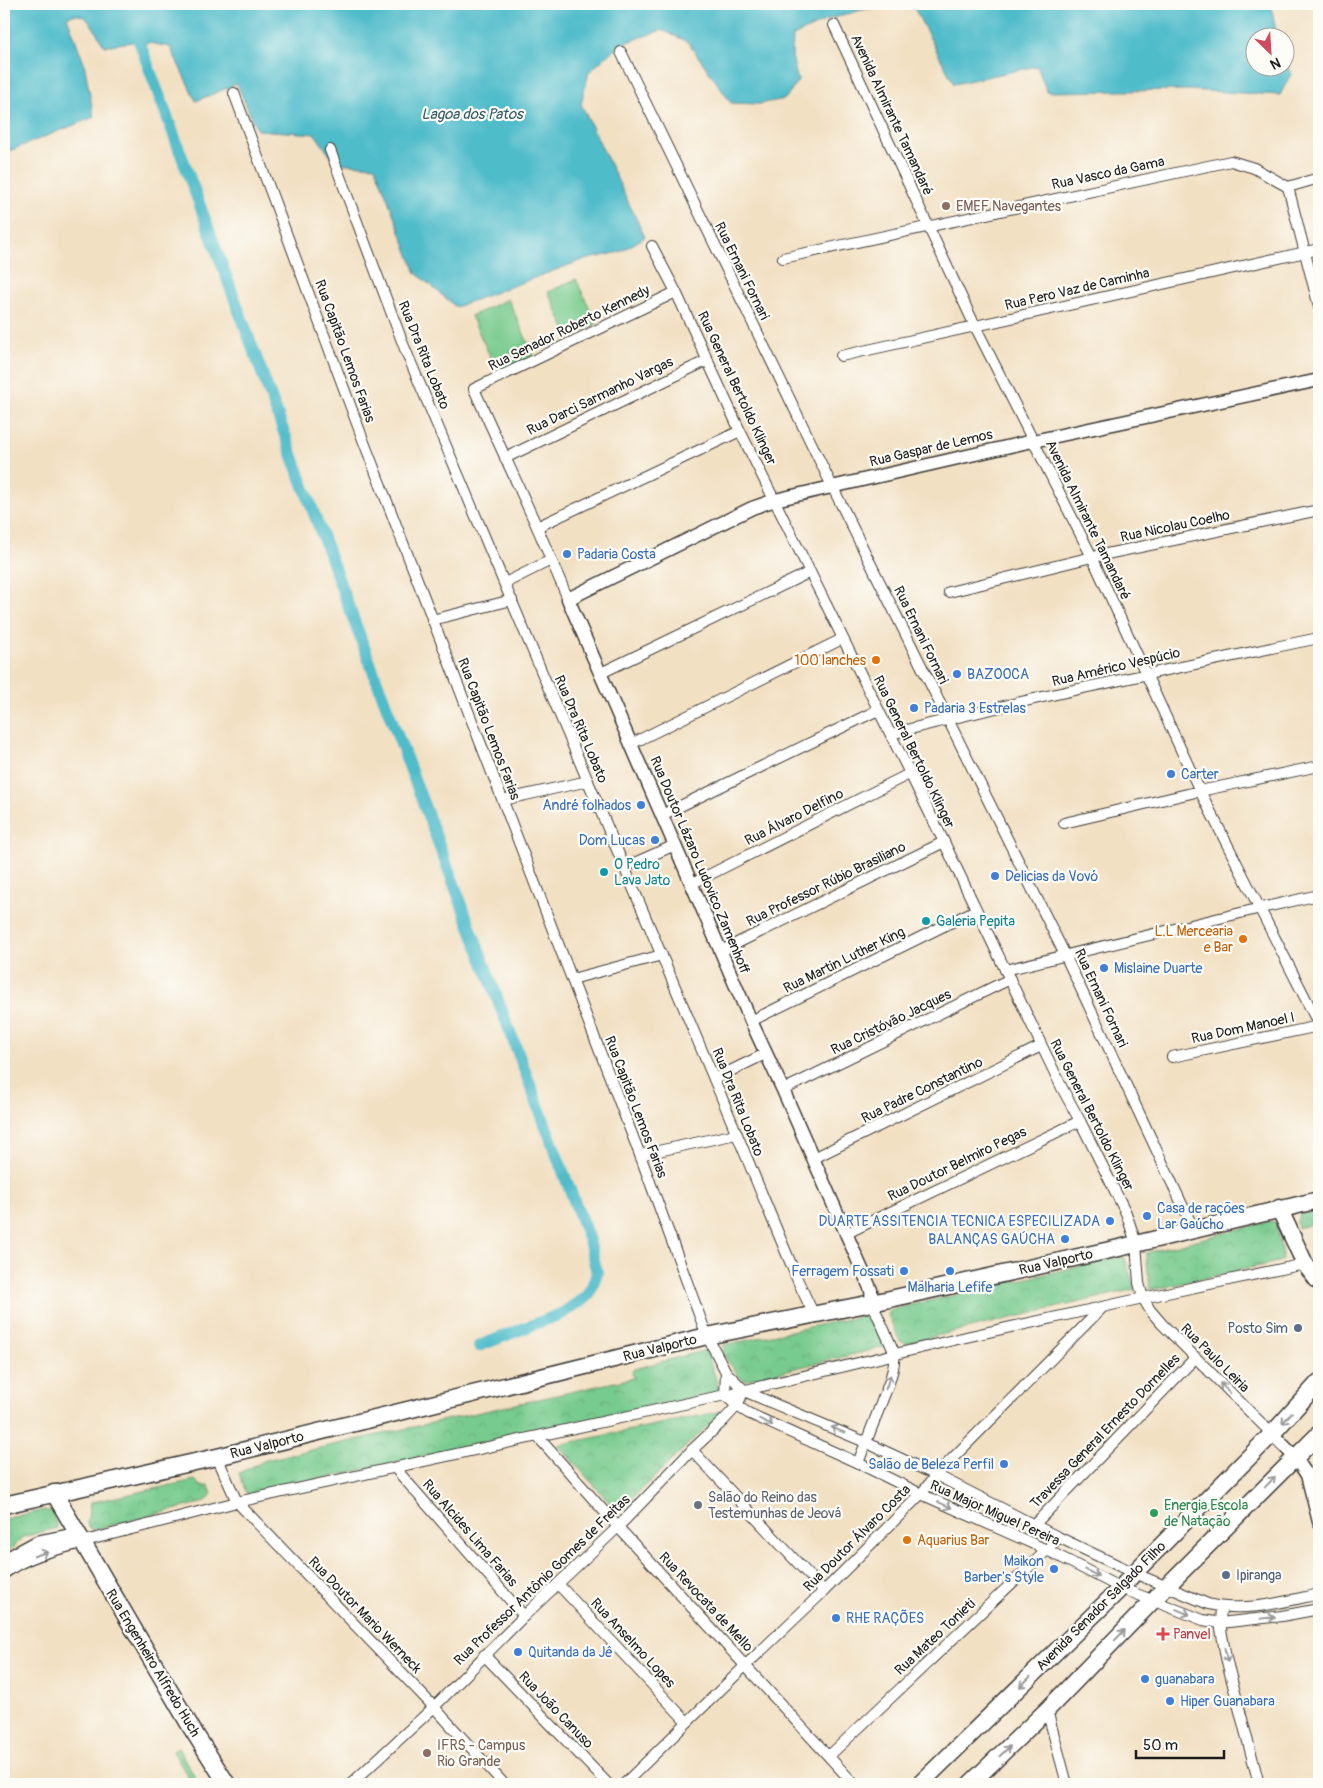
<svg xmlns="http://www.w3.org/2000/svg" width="1323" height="1788" viewBox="0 0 1323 1788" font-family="Pangolin,sans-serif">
	<defs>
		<pattern id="park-crowns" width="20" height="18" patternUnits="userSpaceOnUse" patternTransform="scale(1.25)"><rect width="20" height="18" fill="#78cb8e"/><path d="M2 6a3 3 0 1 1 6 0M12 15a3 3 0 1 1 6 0" fill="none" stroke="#67ae7a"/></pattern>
	</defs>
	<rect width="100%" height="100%" fill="#fdfcf7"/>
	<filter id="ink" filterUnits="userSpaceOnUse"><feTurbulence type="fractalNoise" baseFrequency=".02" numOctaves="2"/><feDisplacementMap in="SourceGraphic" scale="10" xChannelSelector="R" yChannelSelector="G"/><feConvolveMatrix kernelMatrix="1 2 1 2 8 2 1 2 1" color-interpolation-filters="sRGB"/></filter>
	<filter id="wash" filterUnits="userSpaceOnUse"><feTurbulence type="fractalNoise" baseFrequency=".0096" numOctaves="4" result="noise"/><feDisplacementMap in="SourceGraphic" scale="20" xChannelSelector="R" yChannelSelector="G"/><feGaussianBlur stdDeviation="1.12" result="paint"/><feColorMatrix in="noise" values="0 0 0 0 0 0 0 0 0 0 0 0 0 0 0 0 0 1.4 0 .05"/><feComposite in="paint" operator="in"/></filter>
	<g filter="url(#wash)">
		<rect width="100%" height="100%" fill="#f2e0c3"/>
		<g fill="url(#park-crowns)" stroke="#4a7455">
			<path d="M1319,1210V1222L1298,1228L1297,1221L1301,1214Z"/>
			<path d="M1271,1221L1276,1222L1283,1260L1277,1262L1156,1289H1150L1146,1253Z"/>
			<path d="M1124,1256L1135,1289L906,1343L900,1341L888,1315L889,1310Z"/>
			<path d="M867,1315L872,1316L884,1347L746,1380L740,1378L723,1354L724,1345Z"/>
			<path d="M706,1350L720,1392L247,1495L239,1473L266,1460L633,1378L632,1372L634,1369Z"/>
			<path d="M723,1411L618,1512L558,1445Z"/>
			<path d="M195,1480L200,1486H209L212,1494L205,1502L93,1530L87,1525L90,1503L93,1502Z"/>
			<path d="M44,1510L53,1512L57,1528L23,1537L12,1549L4,1554V1519Z"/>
			<path d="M178,1748L199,1784H192L173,1751Z"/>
		</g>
		<g fill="#78cb8e" stroke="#4a7455">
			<path d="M576,279L597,324L569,337L548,292Z"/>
			<path d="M508,299L534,356L498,373L471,316Z"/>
		</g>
		<g fill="#50bcca" stroke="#366c73">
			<path d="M4,4H903L861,10L827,20L793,36L792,57L798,81L785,99L759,104L731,103L688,42L662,30L619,45L589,72L581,104L645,237L620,252L580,261L456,307L416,273L375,166L335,163L315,134L257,130L237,84L196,101L170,47L139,41L104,46C94,30 88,8 67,17L84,63L94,117L4,153Z"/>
			<path d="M912,4H1271L1277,37L1256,38V68H1286V60L1291,74L1280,95L1187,90L1047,92L1037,66L954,84Z"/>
		</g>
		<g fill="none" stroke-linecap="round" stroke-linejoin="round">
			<path stroke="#50bcca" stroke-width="12" d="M139,41L342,589L589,1240L597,1273L589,1295L563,1313L479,1346"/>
		</g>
	</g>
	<g filter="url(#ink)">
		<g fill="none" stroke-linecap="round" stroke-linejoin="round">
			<g stroke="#3c3935" stroke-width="12">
				<g id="minor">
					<path d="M834,25L975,326L1092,557L1200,791L1319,1025"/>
					<path d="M621,52L832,486L1065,955L1194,1230"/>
					<path d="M234,93L362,437L640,1155L707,1336L726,1372L744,1390L751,1394L865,1442L936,1475L1058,1537L1134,1573L1208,1604C1246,1613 1282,1602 1319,1594"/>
					<path d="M330,150L405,349L714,1079L798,1281L814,1315"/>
					<path d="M1288,187L1319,307"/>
					<path d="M1288,187L1319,178"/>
					<path d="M652,246L676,292L740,431L944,842L1062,1088L1080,1121L1126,1213L1136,1243L1139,1283L1143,1298L1150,1310L1162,1324L1272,1434"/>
					<path d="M783,258L1231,161L1254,168L1288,187"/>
					<path d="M841,356L1319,249"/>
					<path d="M505,458L708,360"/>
					<path d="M537,527L740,431"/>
					<path d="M505,583L551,560"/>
					<path d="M949,592L1092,557L1319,510"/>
					<path d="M568,599L537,527L474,389L676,292"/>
					<path d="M432,620L512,600"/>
					<path d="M601,673L810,572"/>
					<path d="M891,734C1032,697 1176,668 1319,638"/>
					<path d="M631,744L842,639"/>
					<path d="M503,800L588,781"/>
					<path d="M662,815L878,710"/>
					<path d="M1064,823L1200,791L1319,766"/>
					<path d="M625,867L675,845"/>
					<path d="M691,884L909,774"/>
					<path d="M721,951L944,842"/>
					<path d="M1005,970L1261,908L1319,895"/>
					<path d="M572,979L662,955"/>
					<path d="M751,1021L976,910"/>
					<path d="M1172,1057L1319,1026"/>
					<path d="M714,1079L765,1054"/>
					<path d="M783,1090L1010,979"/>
					<path d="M640,1155L736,1134"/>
					<path d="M814,1158L1041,1046"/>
					<path d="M847,1233L1080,1121"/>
					<path d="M726,1372L725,1395L737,1406L748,1413L858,1463L921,1494L1047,1550L1121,1588L1203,1620L1220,1623L1282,1616L1319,1609"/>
					<path d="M538,1437L618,1527L854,1784"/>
					<path d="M692,1450L824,1591"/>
					<path d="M217,1457L237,1502L434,1707L504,1784"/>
					<path d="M858,1463L889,1383L893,1369L895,1354L872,1303"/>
					<path d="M395,1468L524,1616"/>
					<path d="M1035,1524L1195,1358"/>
					<path d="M81,1542L237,1502L725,1395L966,1337L1143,1298L1305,1264"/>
					<path d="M558,1584L687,1722"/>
					<path d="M1221,1607L1220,1623L1226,1658L1259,1784"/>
					<path d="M484,1655L608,1784"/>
					<path d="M1047,1710L1067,1784"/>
					<path d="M829,1756L1047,1550L1058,1537"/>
					<path d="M351,1784L434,1707L524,1616L618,1527L692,1450L723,1421L737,1406L744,1390"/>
					<path d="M624,1784L746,1665L824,1591L921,1494L936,1475L1103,1307"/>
				</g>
			</g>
			<g stroke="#3c3935" stroke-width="15">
				<g id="tertiary">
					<path d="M872,1303L871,1290L783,1090L751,1021L568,599L752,508L775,500L1019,444L1319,380"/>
					<path d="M1272,1434L1295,1457L1307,1475L1319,1522"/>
					<path d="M4,1560L37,1542L77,1534"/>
					<path d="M4,1572C27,1555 54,1549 81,1542"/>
				</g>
			</g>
			<g stroke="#3c3935" stroke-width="19">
				<g id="primary">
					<path d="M1279,1208L1305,1264L1319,1282"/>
					<path d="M54,1493L192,1729L227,1784"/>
					<path d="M4,1505L217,1457L707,1336L872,1303L1119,1248L1319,1200"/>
					<path d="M920,1784L1121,1588L1134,1573L1272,1434L1319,1382"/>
					<path d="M970,1784L1047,1710L1166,1587L1319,1434"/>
				</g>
			</g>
			<use href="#minor" stroke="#fff" stroke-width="10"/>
			<use href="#tertiary" stroke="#fff" stroke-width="12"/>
			<use href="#primary" stroke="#fff" stroke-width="16"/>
		</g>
		<defs><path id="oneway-shaft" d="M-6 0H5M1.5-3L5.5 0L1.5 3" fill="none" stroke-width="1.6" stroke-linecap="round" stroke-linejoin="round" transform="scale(1.25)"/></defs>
		<g stroke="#999">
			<use href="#oneway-shaft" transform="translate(888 1382) rotate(-70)"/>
			<use href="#oneway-shaft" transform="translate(1225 1388) rotate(-135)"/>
			<use href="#oneway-shaft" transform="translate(1287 1418) rotate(132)"/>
			<use href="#oneway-shaft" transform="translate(766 1422) rotate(25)"/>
			<use href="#oneway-shaft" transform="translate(838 1430) rotate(-157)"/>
			<use href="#oneway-shaft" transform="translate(1270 1482) rotate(-46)"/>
			<use href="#oneway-shaft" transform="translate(945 1505) rotate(24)"/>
			<use href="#oneway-shaft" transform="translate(41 1554) rotate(-18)"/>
			<use href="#oneway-shaft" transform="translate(1092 1573) rotate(27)"/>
			<use href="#oneway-shaft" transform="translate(1183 1612) rotate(22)"/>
			<use href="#oneway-shaft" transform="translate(1268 1618) rotate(-6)"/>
			<use href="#oneway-shaft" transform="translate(1120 1635) rotate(-46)"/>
			<use href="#oneway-shaft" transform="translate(1226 1655) rotate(78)"/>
			<use href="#oneway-shaft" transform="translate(1025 1682) rotate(136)"/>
			<use href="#oneway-shaft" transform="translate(1005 1751) rotate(-44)"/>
		</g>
	</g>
	<g fill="#8d6e63" stroke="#fdfcf7" stroke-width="2">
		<circle cx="946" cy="206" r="5"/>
		<circle cx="427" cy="1753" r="5"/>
	</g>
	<g fill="#3f7fe0" stroke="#fdfcf7" stroke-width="2">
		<circle cx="567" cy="554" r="5"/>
		<circle cx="957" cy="674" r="5"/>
		<circle cx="914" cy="708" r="5"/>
		<circle cx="1171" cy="774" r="5"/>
		<circle cx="641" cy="805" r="5"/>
		<circle cx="655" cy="840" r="5"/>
		<circle cx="995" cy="876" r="5"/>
		<circle cx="1104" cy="968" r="5"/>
		<circle cx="1147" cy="1216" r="5"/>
		<circle cx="1110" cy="1221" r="5"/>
		<circle cx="1065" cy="1239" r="5"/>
		<circle cx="904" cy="1271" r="5"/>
		<circle cx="950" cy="1271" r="5"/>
		<circle cx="1004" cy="1464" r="5"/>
		<circle cx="1054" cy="1569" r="5"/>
		<circle cx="836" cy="1618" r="5"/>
		<circle cx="518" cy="1652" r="5"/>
		<circle cx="1145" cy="1679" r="5"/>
		<circle cx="1170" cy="1701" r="5"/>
	</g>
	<g fill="#e8710a" stroke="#fdfcf7" stroke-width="2">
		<circle cx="876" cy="660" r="5"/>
		<circle cx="1243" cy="939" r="5"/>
		<circle cx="907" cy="1540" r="5"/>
	</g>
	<g fill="#0f9aa8" stroke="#fdfcf7" stroke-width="2">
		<circle cx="604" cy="872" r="5"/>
		<circle cx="926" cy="921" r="5"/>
	</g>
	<g fill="#5c6f8a" stroke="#fdfcf7" stroke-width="2">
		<circle cx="1298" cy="1328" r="5"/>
		<circle cx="1226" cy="1575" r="5"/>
	</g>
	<circle fill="#6b7280" stroke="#fdfcf7" stroke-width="2" cx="698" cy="1505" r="5"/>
	<circle fill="#2e9e5b" stroke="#fdfcf7" stroke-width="2" cx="1154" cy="1513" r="5"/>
	<path fill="#e0444e" stroke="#fdfcf7" stroke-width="2" d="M1160.5 1626.5h5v5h5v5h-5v5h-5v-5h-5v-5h5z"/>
	<g text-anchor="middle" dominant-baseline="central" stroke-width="4.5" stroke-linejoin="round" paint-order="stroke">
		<g font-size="14" fill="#1c1c1c" stroke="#fdfcf7">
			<text transform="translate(892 115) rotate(65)">Avenida Almirante Tamandaré</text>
			<text transform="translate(1108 173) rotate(-12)">Rua Vasco da Gama</text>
			<text transform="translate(742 271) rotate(64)">Rua Ernani Fornari</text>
			<text transform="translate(1077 289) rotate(-13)">Rua Pero Vaz de Caminha</text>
			<text transform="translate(569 328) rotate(-26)">Rua Senador Roberto Kennedy</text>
			<text transform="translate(345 351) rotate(70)">Rua Capitão Lemos Farias</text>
			<text transform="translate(424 355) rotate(68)">Rua Dra Rita Lobato</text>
			<text transform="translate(737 388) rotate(65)">Rua General Bertoldo Klinger</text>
			<text transform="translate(600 396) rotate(-26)">Rua Darci Sarmanho Vargas</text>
			<text transform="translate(931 448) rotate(-13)">Rua Gaspar de Lemos</text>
			<text transform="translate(1088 520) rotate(64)">Avenida Almirante Tamandaré</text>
			<text transform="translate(1175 526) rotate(-12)">Rua Nicolau Coelho</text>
			<text transform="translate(921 635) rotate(64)">Rua Ernani Fornari</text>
			<text transform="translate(1116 667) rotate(-13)">Rua Américo Vespúcio</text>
			<text transform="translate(489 729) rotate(69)">Rua Capitão Lemos Farias</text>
			<text transform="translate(581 729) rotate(67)">Rua Dra Rita Lobato</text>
			<text transform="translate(914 752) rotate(64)">Rua General Bertoldo Klinger</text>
			<text transform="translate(794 817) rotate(-27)">Rua Álvaro Delfino</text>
			<text transform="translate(700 865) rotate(67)">Rua Doutor Lázaro Ludovico Zamenhoff</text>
			<text transform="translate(826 884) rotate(-26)">Rua Professor Rúbio Brasiliano</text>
			<text transform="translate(844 960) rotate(-26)">Rua Martin Luther King</text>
			<text transform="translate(1101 998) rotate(65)">Rua Ernani Fornari</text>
			<text transform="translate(891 1022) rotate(-26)">Rua Cristóvão Jacques</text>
			<text transform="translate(1243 1028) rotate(-12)">Rua Dom Manoel I</text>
			<text transform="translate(922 1090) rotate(-26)">Rua Padre Constantino</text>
			<text transform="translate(738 1102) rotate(68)">Rua Dra Rita Lobato</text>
			<text transform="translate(636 1107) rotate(69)">Rua Capitão Lemos Farias</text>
			<text transform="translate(1092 1115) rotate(63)">Rua General Bertoldo Klinger</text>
			<text transform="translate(957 1164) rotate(-26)">Rua Doutor Belmiro Pegas</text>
			<text transform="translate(1056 1262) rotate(-13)">Rua Valporto</text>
			<text transform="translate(660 1348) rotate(-14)">Rua Valporto</text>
			<text transform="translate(1215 1358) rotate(45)">Rua Paulo Leiria</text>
			<text transform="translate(1105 1431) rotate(-46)">Travessa General Ernesto Dornelles</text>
			<text transform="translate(267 1445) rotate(-14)">Rua Valporto</text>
			<text transform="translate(995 1513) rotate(24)">Rua Major Miguel Pereira</text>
			<text transform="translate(470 1533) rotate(49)">Rua Alcides Lima Farias</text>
			<text transform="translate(857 1538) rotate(-45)">Rua Doutor Álvaro Costa</text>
			<text transform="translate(542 1580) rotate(-44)">Rua Professor Antônio Gomes de Freitas</text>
			<text transform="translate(706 1602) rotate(47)">Rua Revocata de Mello</text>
			<text transform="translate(1101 1606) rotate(-45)">Avenida Senador Salgado Filho</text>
			<text transform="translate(365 1615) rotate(46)">Rua Doutor Mario Werneck</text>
			<text transform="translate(935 1637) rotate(-43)">Rua Mateo Tonieti</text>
			<text transform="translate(633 1643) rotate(47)">Rua Anselmo Lopes</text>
			<text transform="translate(153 1663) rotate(59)">Rua Engenheiro Alfredo Huch</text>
			<text transform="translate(556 1710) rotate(46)">Rua João Canuso</text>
		</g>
		<g font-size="14" fill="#785e54" stroke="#fdfcf7" text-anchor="start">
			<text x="956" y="206">EMEF Navegantes</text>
			<text x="437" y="1745">IFRS - Campus<tspan x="437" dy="16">Rio Grande</tspan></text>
		</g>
		<g font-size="14" fill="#366cbe" stroke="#fdfcf7" text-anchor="start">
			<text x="577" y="554">Padaria Costa</text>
			<text x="967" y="674">BAZOOCA</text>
			<text x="924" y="708">Padaria 3 Estrelas</text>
			<text x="1181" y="774">Carter</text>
			<text x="631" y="805" text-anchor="end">André folhados</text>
			<text x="645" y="840" text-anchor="end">Dom Lucas</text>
			<text x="1005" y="876">Delicias da Vovó</text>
			<text x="1114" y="968">Mislaine Duarte</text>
			<text x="1157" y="1208">Casa de rações<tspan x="1157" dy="16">Lar Gaúcho</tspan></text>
			<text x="1100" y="1221" text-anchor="end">DUARTE ASSITENCIA TECNICA ESPECILIZADA</text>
			<text x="1055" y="1239" text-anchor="end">BALANÇAS GAÚCHA</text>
			<text x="894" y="1271" text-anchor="end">Ferragem Fossati</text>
			<text x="950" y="1287" text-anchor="middle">Malharia Lefife</text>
			<text x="994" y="1464" text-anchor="end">Salão de Beleza Perfil</text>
			<text x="1044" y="1561" text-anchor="end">Maikon<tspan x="1044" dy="16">Barber's Style</tspan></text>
			<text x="846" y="1618">RHE RAÇÕES</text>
			<text x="528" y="1652">Quitanda da Jê</text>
			<text x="1155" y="1679">guanabara</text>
			<text x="1180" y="1701">Hiper Guanabara</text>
		</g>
		<g font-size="14" fill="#c56008" stroke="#fdfcf7" text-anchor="end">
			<text x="866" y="660">100 lanches</text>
			<text x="1233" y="931">L.L Mercearia<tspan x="1233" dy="16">e Bar</tspan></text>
			<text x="917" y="1540" text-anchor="start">Aquarius Bar</text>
		</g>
		<g font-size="14" fill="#0d838f" stroke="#fdfcf7" text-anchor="start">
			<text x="614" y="864">O Pedro<tspan x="614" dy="16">Lava Jato</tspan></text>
			<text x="936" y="921">Galeria Pepita</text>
		</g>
		<g font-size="14" fill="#4e5e75" stroke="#fdfcf7" text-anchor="end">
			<text x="1288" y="1328">Posto Sim</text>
			<text x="1236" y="1575" text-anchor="start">Ipiranga</text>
		</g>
		<g font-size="14" fill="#5b616d" stroke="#fdfcf7" text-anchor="start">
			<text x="708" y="1497">Salão do Reino das<tspan x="708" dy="16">Testemunhas de Jeová</tspan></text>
		</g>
		<g font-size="14" fill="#27864d" stroke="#fdfcf7" text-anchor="start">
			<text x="1164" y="1505">Energia Escola<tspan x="1164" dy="16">de Natação</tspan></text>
		</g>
		<g font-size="14" fill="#be3a42" stroke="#fdfcf7" text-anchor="start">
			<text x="1173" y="1634">Panvel</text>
		</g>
		<g font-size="15" font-style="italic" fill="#315c62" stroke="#fdfcf7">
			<text x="472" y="114">Lagoa dos Patos</text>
		</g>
	</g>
	<rect width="1323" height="1788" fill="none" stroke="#fdfcf7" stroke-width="20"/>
	<g transform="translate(1270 52) rotate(155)"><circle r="24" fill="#fdfcf7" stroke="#a3a29f"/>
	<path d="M0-4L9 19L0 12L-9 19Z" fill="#d1495b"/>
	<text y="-8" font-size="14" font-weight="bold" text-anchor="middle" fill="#1c1c1c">N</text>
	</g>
	<path d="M1136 1750v8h88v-8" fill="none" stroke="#1c1c1c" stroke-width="2.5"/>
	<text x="1143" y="1750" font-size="15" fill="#1c1c1c" stroke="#fdfcf7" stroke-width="4" paint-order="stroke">50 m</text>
</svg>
